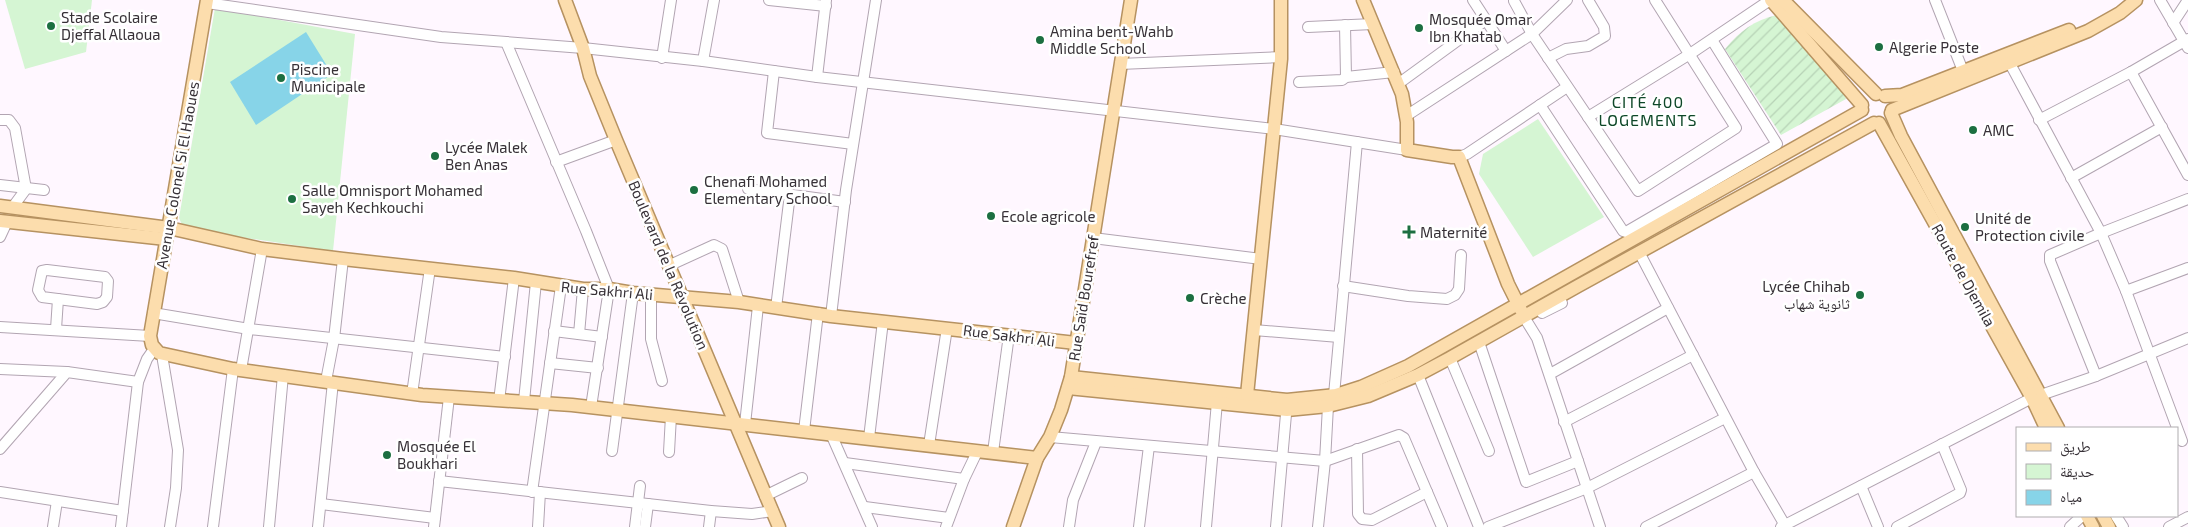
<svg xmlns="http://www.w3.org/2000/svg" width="2188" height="527" viewBox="0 0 2188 527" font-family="'Exo 2','Noto Naskh Arabic',sans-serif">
	<defs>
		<pattern id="garden-furrows" width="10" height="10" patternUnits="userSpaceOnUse" patternTransform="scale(1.25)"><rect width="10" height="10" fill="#d5f5d3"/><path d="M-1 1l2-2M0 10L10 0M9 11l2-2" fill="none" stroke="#b7d2b6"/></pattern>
	</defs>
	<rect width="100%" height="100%" fill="#fff7ff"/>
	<g fill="#d5f5d3">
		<path d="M5,0H92L86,52L25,69Z"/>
		<path d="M215,8L355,34L333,251L187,229L183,227L179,218Z"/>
		<path d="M1538,119L1604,217L1533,257L1479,174L1483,154Z"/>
	</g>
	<path fill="url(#garden-furrows)" d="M1777,15L1839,81L1846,99L1781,135L1725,49C1740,31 1754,20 1777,15Z"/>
	<path fill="#87d4e8" d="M306,32L332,74L256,125L230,82Z"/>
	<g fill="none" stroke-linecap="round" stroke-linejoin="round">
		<g stroke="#b2a5b2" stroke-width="12">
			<g id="minor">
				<path d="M769,0L826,6"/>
				<path d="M1935,0L1963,71"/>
				<path d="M2160,0L2188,48"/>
				<path d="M1514,1L1532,34L1638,191L1736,128L1655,0"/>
				<path d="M207,3L441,37L583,48L703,61L817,77L1274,129L1407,150"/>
				<path d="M1486,20L1506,51"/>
				<path d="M2173,23L2188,0"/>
				<path d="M1308,27L1373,24"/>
				<path d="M506,42L586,231L609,289L591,407"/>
				<path d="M662,58L671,0"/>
				<path d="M1548,58L1566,49L1588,46L1605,36L1604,27L1588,0"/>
				<path d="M2007,58L2101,233L2126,291L2182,441"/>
				<path d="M703,61L714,0"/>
				<path d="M1120,64L1282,57"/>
				<path d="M774,71L767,133L853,144"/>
				<path d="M2131,72L2188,175"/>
				<path d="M817,77L826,0"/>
				<path d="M1346,77L1394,72"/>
				<path d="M1299,82L1342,80L1346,77L1345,25"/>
				<path d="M1398,84L1486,20L1473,0"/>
				<path d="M1540,105L1623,231L1626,232L1777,144L1712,40"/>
				<path d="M1406,116L1532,34L1567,0"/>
				<path d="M1588,117L1690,54L1770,0"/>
				<path d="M0,120H9L15,128L26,189L12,208"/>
				<path d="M2039,120L2131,72L2188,39"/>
				<path d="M1459,157L1467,154L1567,87"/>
				<path d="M556,162L616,140"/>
				<path d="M2071,178L2162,127"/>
				<path d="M0,185L44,190"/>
				<path d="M748,189L845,202"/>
				<path d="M0,237L7,222"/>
				<path d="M1093,238L1261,259"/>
				<path d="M1639,252L1754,472L1786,527"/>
				<path d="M668,266L714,245L722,249L739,302"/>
				<path d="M47,270L105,277L108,281L107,297L103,302L97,304L42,297L38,290L42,271Z"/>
				<path d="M1343,286L1408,296L1447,299L1455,295L1459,289L1461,255"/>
				<path d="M2126,291L2188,268"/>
				<path d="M651,294V339L662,381"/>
				<path d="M776,308L790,194"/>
				<path d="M1540,308L1542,313L1562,303L1558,297"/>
				<path d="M153,313L249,329L505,357"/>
				<path d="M831,316L846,190L876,0"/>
				<path d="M1524,317L1537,338L1600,527"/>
				<path d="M0,327L150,336"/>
				<path d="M56,329L58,299"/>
				<path d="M1254,330L1339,337"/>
				<path d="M554,331L602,337"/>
				<path d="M579,334L583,289"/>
				<path d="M1479,342L1526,482L1578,461"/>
				<path d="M162,355L178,450L176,488L170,527"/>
				<path d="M1450,358L1489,451"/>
				<path d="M550,363L598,368"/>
				<path d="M0,369L67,372"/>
				<path d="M241,370L262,249"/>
				<path d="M1550,374L1668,308"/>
				<path d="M1418,375L1479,527"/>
				<path d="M2096,376L2050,261V255L2101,233L2188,199"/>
				<path d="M326,381L334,339L343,259"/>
				<path d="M412,394L430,268"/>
				<path d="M1334,395L1357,142"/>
				<path d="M499,401L514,278"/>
				<path d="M524,401L536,282"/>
				<path d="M1564,422L1693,355"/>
				<path d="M745,424L758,306"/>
				<path d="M804,431L818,313"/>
				<path d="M831,434L872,527"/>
				<path d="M1050,437L1325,461L1399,435L1404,438L1442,527"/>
				<path d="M869,438L883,321"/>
				<path d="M929,445L947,328"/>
				<path d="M0,449L67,372L138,382"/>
				<path d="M1357,449L1358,514L1362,519L1372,520L1427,492"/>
				<path d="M612,451L633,293"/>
				<path d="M669,452L671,416"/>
				<path d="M993,452L1009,335"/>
				<path d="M845,463L964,479"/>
				<path d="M439,481L711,511L752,514L773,511"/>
				<path d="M1861,486L1878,527"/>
				<path d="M0,492L123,511"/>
				<path d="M532,492L561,286"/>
				<path d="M765,496L802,478"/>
				<path d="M321,504L435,518"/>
				<path d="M865,507L949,518"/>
				<path d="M2116,516L2123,527"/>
				<path d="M53,527L57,501"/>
				<path d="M121,527L138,382L147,359L154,349"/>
				<path d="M213,527L233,369"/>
				<path d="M269,527L283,375"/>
				<path d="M318,527L333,382"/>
				<path d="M434,527L449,397"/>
				<path d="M538,527L540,492"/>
				<path d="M635,527L640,486"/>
				<path d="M645,527L648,504"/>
				<path d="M709,527L711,511"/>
				<path d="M946,527L964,479L977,452"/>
				<path d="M1069,527L1073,500L1096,442"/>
				<path d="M1139,527L1149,446"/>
				<path d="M1206,527L1217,402"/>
				<path d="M1276,527L1287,403"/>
				<path d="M1318,527L1325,461L1328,406"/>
				<path d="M1488,527L1587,488L1725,418"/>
				<path d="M1646,527L1754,472"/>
				<path d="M1781,527L2032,398L2096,376L2188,338"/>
				<path d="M1897,527L1960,493L1961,490L1942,444"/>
				<path d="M2070,527L2082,516"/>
				<path d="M2169,527L2188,517"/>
			</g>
		</g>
		<g stroke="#b69261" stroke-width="15">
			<g id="major">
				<path d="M207,0L150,336L152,345L159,353L233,369L422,395L572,405L1037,458"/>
				<path d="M565,0L583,48L590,76L616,140L779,527"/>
				<path d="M1363,0L1402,94L1407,122V150L1452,157H1459L1508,284L1521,310"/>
				<path d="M1771,0L1862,105"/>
				<path d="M1783,0L1876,94"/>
				<path d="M1885,96L1902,95L2069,30"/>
				<path d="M1892,110L2088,31L2120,13L2136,0"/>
				<path d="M1891,113L1901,136L2058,428"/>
				<path d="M1879,123L2032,398L2046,428"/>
				<path d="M0,206L169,228L262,249L343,259L514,278L583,289H609L633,293L739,302L831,316L1076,343"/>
				<path d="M0,221L166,239"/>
				<path d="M1071,377L1287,400L1336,395L1361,387L1408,366L1862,110"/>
				<path d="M1068,388L1287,410L1328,406L1368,396L1418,375L1450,358L1578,286L1874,123"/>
				<path d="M1247,395L1281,59V0"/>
				<path d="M2087,516L2093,527"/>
				<path d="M2103,516L2109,527"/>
				<path d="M1013,527L1037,458L1050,437L1061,410L1071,377L1131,0"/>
			</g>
		</g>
		<use href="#minor" stroke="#fff" stroke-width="10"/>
		<use href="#major" stroke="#fcddad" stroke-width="12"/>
	</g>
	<g fill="#1c6f41" stroke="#fff" stroke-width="2">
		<circle cx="51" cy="26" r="5"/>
		<circle cx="1419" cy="28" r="5"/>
		<circle cx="1040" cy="40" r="5"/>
		<circle cx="1879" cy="47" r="5"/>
		<circle cx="281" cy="78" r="5"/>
		<circle cx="1973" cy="130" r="5"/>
		<circle cx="435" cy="156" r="5"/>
		<circle cx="694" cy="190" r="5"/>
		<circle cx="292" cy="199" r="5"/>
		<circle cx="991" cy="216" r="5"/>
		<circle cx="1965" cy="227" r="5"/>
		<path d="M1406.5 224.5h5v5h5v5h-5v5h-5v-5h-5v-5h5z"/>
		<circle cx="1860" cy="295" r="5"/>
		<circle cx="1190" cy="298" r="5"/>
		<circle cx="387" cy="455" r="5"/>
	</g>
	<g text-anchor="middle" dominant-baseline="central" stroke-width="5" stroke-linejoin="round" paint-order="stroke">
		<g font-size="15" fill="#373137" stroke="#fff" text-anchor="start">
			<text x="61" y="17">Stade Scolaire<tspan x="61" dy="17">Djeffal Allaoua</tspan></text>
			<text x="1429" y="19">Mosquée Omar<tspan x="1429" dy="17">Ibn Khatab</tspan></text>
			<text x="1050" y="31">Amina bent-Wahb<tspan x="1050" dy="17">Middle School</tspan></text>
			<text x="1889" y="47">Algerie Poste</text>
			<text x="291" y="69">Piscine<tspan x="291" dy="17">Municipale</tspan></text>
			<text x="1983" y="130">AMC</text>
			<text x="445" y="147">Lycée Malek<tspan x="445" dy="17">Ben Anas</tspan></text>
			<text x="704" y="181">Chenafi Mohamed<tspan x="704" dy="17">Elementary School</tspan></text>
			<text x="302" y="190">Salle Omnisport Mohamed<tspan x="302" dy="17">Sayeh Kechkouchi</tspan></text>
			<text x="1001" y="216">Ecole agricole</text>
			<text x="1975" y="218">Unité de<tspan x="1975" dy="17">Protection civile</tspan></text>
			<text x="1420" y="232">Maternité</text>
			<text x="1850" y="286" text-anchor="end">Lycée Chihab<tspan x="1850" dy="17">ثانوية شهاب</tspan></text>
			<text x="1200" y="298">Crèche</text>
			<text x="397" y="446">Mosquée El<tspan x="397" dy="17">Boukhari</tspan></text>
		</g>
		<g font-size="15" fill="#373137" stroke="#fff">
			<text transform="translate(177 175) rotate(-80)">Avenue Colonel Si El Haoues</text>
			<text transform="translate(669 265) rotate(67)">Boulevard de la Révolution</text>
			<text transform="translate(1964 275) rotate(61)">Route de Djemila</text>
			<text transform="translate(607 290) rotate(5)">Rue Sakhri Ali</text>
			<text transform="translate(1083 298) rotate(-81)">Rue Saïd Bourefref</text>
			<text transform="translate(1009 335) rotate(7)">Rue Sakhri Ali</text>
		</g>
		<g font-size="16" letter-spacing="1" fill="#0e4728" stroke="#fff">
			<text x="1648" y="101">CITÉ 400<tspan x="1648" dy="18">LOGEMENTS</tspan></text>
		</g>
	</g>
	<rect x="2016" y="427" width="162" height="90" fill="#ffffff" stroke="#afadaf"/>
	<rect x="2026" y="443" width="25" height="8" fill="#fcddad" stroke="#afadaf"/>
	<text x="2060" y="452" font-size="15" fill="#373137">طريق</text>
	<rect x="2026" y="464" width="25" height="15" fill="#d5f5d3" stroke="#afadaf"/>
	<text x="2060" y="477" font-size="15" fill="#373137">حديقة</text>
	<rect x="2026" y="490" width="25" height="15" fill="#87d4e8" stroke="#afadaf"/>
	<text x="2060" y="502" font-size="15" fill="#373137">مياه</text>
</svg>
